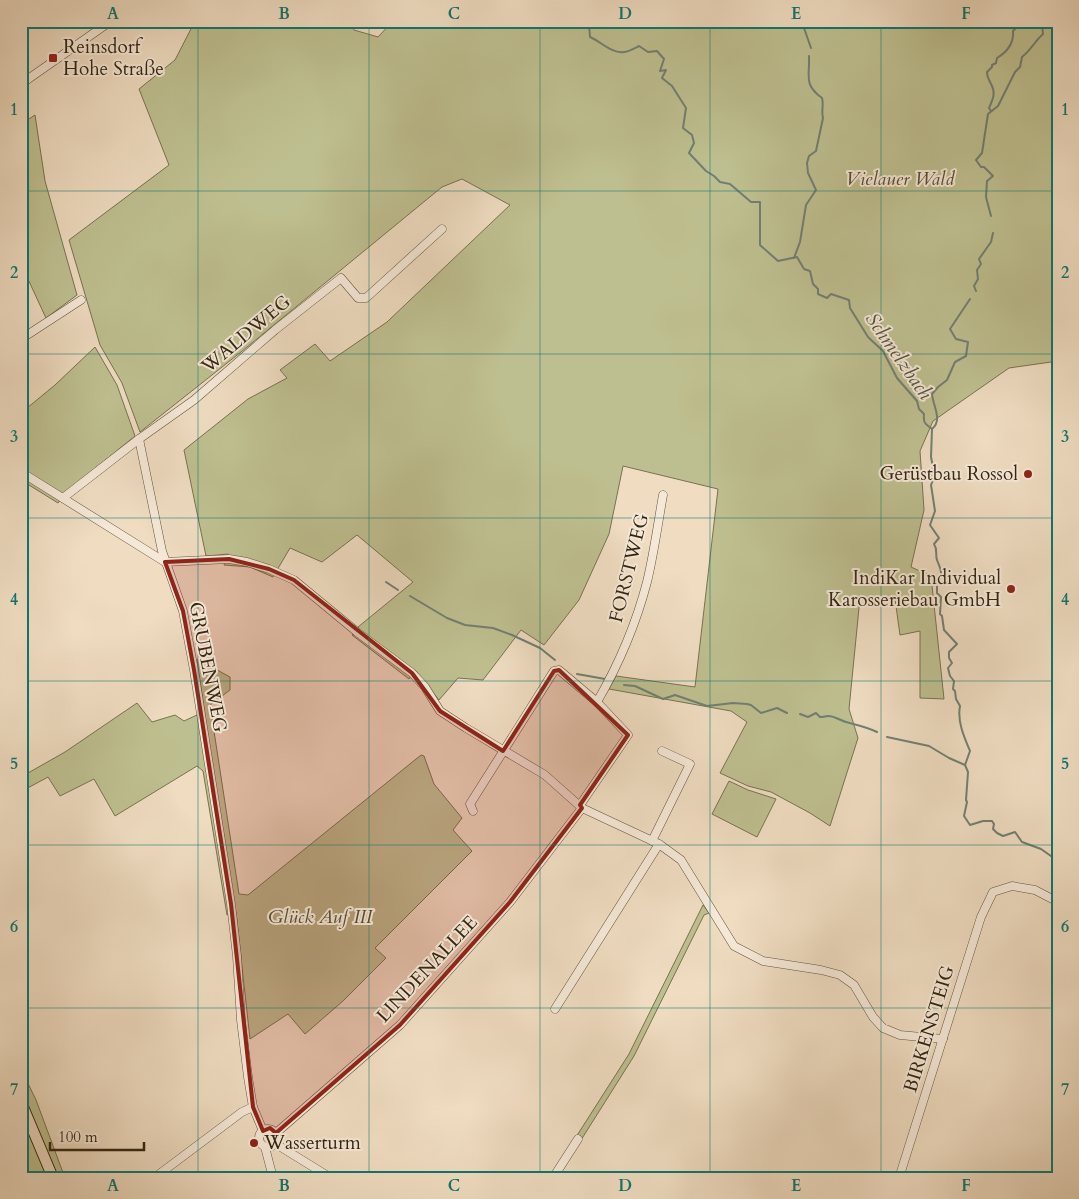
<svg xmlns="http://www.w3.org/2000/svg" width="1079" height="1199" viewBox="0 0 1079 1199" font-family="Cardo,serif">
	<rect width="100%" height="100%" fill="#efdcc1"/>
	<filter id="stains"><feTurbulence type="fractalNoise" baseFrequency=".004" numOctaves="4"/><feColorMatrix values="0 0 0 0 .2 0 0 0 0 .09 0 0 0 0 .02 0 0 0 .5 -.17"/></filter>
	<radialGradient id="worn" r=".72"><stop offset=".6" stop-color="#630" stop-opacity="0"/><stop offset="1" stop-color="#630" stop-opacity=".3"/></radialGradient>
	<g fill="#bebf90" stroke="#787251">
		<path d="M195,21H346L354,30L378,37L393,21H1058V361L1009,368L933,421L920,451L924,510L911,567L931,576L944,699L920,698V631L900,635L895,599L860,598L849,709L858,738L830,826L810,813L771,792L748,786L720,773L747,722L731,711L609,689L616,676L695,687L718,489L623,466L609,534L579,600L544,645L521,630L483,680L458,678L439,700L415,670L409,679L352,635L358,627L413,582L357,535L322,562L290,548L273,577L250,567L224,565L228,554L206,556L184,450L248,399L287,378L280,370L315,344L330,361L387,322L510,205L462,179L442,187L241,352L140,432L122,383L100,345L69,240L169,165L139,89L175,60Z"/>
		<path d="M35,115L45,181L77,295L46,318L27,277L21,281V124Z"/>
		<path d="M95,347L117,385L135,436L66,492L58,503L21,480V413L55,385Z"/>
		<path d="M197,659L230,677V690L210,705L239,894L248,895L421,755L424,756L434,784L462,818L453,830L472,851L375,948L386,958L343,1001L305,1034L288,1014L250,1039L236,912L227,915L203,771L197,766L115,816L94,779L60,796L48,777L24,790L21,786V777L65,752L137,703L152,722L175,715L184,721L197,715L204,709Z"/>
		<path d="M729,781L748,790L776,799L757,837L712,814Z"/>
		<path d="M703,905L709,913L704,915L634,1056L581,1140L576,1137L629,1054Z"/>
		<path d="M21,1069L36,1100L65,1178H21V1156L29,1148L21,1129Z"/>
	</g>
	<g fill="none" stroke-linecap="round" stroke-linejoin="round">
		<g stroke="#717f73" stroke-width="2">
			<path d="M576,21L589,25L590,37C600,41 612,54 624,52C628,52 635,48 639,46L648,52L657,51L664,59L660,71L666,70L662,78L672,86L686,108L683,128L692,135L694,143L689,153L706,171L714,176L720,182L730,184L751,202H760V245L778,261L797,257L804,269L810,271L813,284L818,289V294L827,298L831,294L849,300L850,308L868,337L883,351L897,378L917,401L919,409L924,414C923,424 926,424 932,429L931,457L933,467L931,473L933,480L931,485L935,511L930,525L939,538L934,544C938,550 935,554 937,560C939,566 942,569 941,576L936,577L934,581L937,585V593L941,597L940,614L942,616L944,630L957,644L949,652V658L952,663L948,668L950,676L954,681L953,689L955,691L956,699L960,706C957,721 964,737 970,751L965,765L968,772L966,800L967,802L964,816L970,825L983,821H992L994,824L993,829L997,833L1003,836L1015,832L1022,842L1041,849L1058,861"/>
			<path d="M804,21V28L811,48"/>
			<path d="M991,111L989,108C993,99 996,93 991,84C989,79 987,78 987,72L992,67V65L996,63L997,58C1007,52 1014,43 1013,31L1016,28L1014,21"/>
			<path d="M991,216L986,197L987,181L993,176L984,167H981L976,160L982,153L988,114L998,106L1015,72L1020,67L1022,57C1031,50 1035,41 1043,34L1042,24L1045,21"/>
			<path d="M794,258L800,242L806,205L816,190L808,173L807,163L809,156L816,151L823,118C821,111 824,105 822,98C803,84 810,76 809,56"/>
			<path d="M976,291L974,286L978,279L977,270L981,264L979,259L991,242L993,233"/>
			<path d="M932,429C943,420 933,406 932,394L938,387L947,380L955,362L966,356L968,342L956,339L950,329L970,299"/>
			<path d="M386,582L398,590"/>
			<path d="M410,596L447,618L465,625L493,628L512,635L540,648L555,660"/>
			<path d="M577,674L605,679"/>
			<path d="M624,685L635,686L663,699L675,695L707,706L733,703L747,704L751,705L761,713L777,708L787,713"/>
			<path d="M800,714L808,717L816,713L820,717C823,717 826,716 828,716C835,716 841,721 846,722C857,725 867,727 877,732"/>
			<path d="M887,737L929,746L949,758L965,765"/>
		</g>
		<g stroke="#62543e" stroke-width="9">
			<g id="minor">
				<path d="M21,70L27,80"/>
				<path d="M21,84L111,21"/>
				<path d="M21,339L81,300"/>
				<path d="M139,439L162,551L183,611L194,670L231,904L237,956L241,1020L248,1077L253,1107L263,1131"/>
				<path d="M21,472L165,562L229,559L247,562L269,569L294,580L357,632L412,673L425,687L440,711L466,728L545,775L582,808L659,844L681,860L734,946L763,961L821,970L840,975L854,985L873,1017L883,1028L900,1035L943,1039"/>
				<path d="M63,498L139,439L194,400L275,330L341,278L358,298H366L442,229"/>
				<path d="M597,702C619,664 636,624 647,582C654,553 658,523 663,495"/>
				<path d="M473,811L470,804L554,671L559,670L597,702L628,735L580,805"/>
				<path d="M652,841L690,764L662,751"/>
				<path d="M555,1009L659,844"/>
				<circle cx="268" cy="1138" r="9"/>
				<path d="M276,1133L400,1025L510,902L582,808"/>
				<path d="M276,1144L331,1178"/>
				<path d="M265,1147L273,1178"/>
				<path d="M154,1178L242,1112L253,1107"/>
				<path d="M553,1178L578,1139"/>
				<path d="M899,1178L981,917L993,892L1012,886L1035,890L1058,902"/>
			</g>
		</g>
		<g stroke="#332612" stroke-width="12">
			<path id="major" d="M21,1102L53,1178"/>
		</g>
		<use href="#minor" stroke="#f5e8d7" stroke-width="8"/>
		<use href="#major" stroke="#efdcc1" stroke-width="10"/>
	</g>
	<path fill="#8f2418" fill-opacity="0.2" stroke="#8f2418" stroke-width="4" stroke-linejoin="round" d="M229,559L269,569L294,580L412,673L440,711L503,751L554,671L559,670L628,735L580,805L582,808L510,902L400,1025L276,1133L270,1128L263,1131L253,1107L231,904L194,670L183,611L165,562Z"/>
	<path fill="none" stroke="#0f766e" stroke-width="1" stroke-opacity="0.55" d="M198,21V1178M369,21V1178M540,21V1178M710,21V1178M881,21V1178M21,191H1058M21,354H1058M21,518H1058M21,681H1058M21,845H1058M21,1008H1058"/>
	<g fill="#8f2418" stroke="#f5e8d7" stroke-width="2">
		<rect x="48" y="53" width="10" height="10" rx="2.5"/>
		<circle cx="1028" cy="474" r="5"/>
		<circle cx="1011" cy="589" r="5"/>
		<circle cx="254" cy="1143" r="5"/>
	</g>
	<g text-anchor="middle" dominant-baseline="central" stroke-width="4" stroke-linejoin="round" paint-order="stroke">
		<g font-size="19" fill="#332612" stroke="#f5e8d7" text-anchor="start">
			<text x="63" y="47">Reinsdorf<tspan x="63" dy="22">Hohe Straße</tspan></text>
			<text x="1018" y="474" text-anchor="end">Gerüstbau Rossol</text>
			<text x="1001" y="578" text-anchor="end">IndiKar Individual<tspan x="1001" dy="22">Karosseriebau GmbH</tspan></text>
			<text x="264" y="1143">Wasserturm</text>
		</g>
		<g font-size="19" font-style="italic" fill="#564c32" stroke="#f5e8d7">
			<text x="900" y="179">Vielauer Wald</text>
			<text x="320" y="917">Glück Auf III</text>
		</g>
		<g font-size="19" fill="#332612" stroke="#f5e8d7">
			<text transform="translate(246 334) rotate(-40)">WALDWEG</text>
			<text transform="translate(629 568) rotate(-76)">FORSTWEG</text>
			<text transform="translate(208 667) rotate(79)">GRUBENWEG</text>
			<text transform="translate(427 969) rotate(-47)">LINDENALLEE</text>
			<text transform="translate(929 1029) rotate(-73)">BIRKENSTEIG</text>
		</g>
		<g font-size="20" font-style="italic" fill="#525343" stroke="#f5e8d7">
			<text transform="translate(899 356) rotate(55)">Schmelzbach</text>
		</g>
	</g>
	<rect width="1079" height="1199" fill="none" stroke="#efdcc1" stroke-width="55"/>
	<path d="M50 1142v8h94v-8" fill="none" stroke="#332612" stroke-width="2.5"/>
	<text x="58" y="1142" font-size="15" fill="#332612" stroke="#f5e8d7" stroke-width="4" paint-order="stroke">100 m</text>
	<rect x="28" y="28" width="1024" height="1144" fill="none" stroke="#0f766e" stroke-width="2"/>
	<g font-size="16" text-anchor="middle" font-weight="bold" fill="#0f766e">
		<text x="113" y="19">A</text>
		<text x="284" y="19">B</text>
		<text x="454" y="19">C</text>
		<text x="625" y="19">D</text>
		<text x="796" y="19">E</text>
		<text x="966" y="19">F</text>
		<text x="14" y="115">1</text>
		<text x="1065" y="115">1</text>
		<text x="14" y="278">2</text>
		<text x="1065" y="278">2</text>
		<text x="14" y="442">3</text>
		<text x="1065" y="442">3</text>
		<text x="14" y="605">4</text>
		<text x="1065" y="605">4</text>
		<text x="14" y="769">5</text>
		<text x="1065" y="769">5</text>
		<text x="14" y="932">6</text>
		<text x="1065" y="932">6</text>
		<text x="14" y="1095">7</text>
		<text x="1065" y="1095">7</text>
		<text x="113" y="1191">A</text>
		<text x="284" y="1191">B</text>
		<text x="454" y="1191">C</text>
		<text x="625" y="1191">D</text>
		<text x="796" y="1191">E</text>
		<text x="966" y="1191">F</text>
	</g>
	<rect width="100%" height="100%" filter="url(#stains)"/>
	<rect width="100%" height="100%" fill="url(#worn)"/>
</svg>
